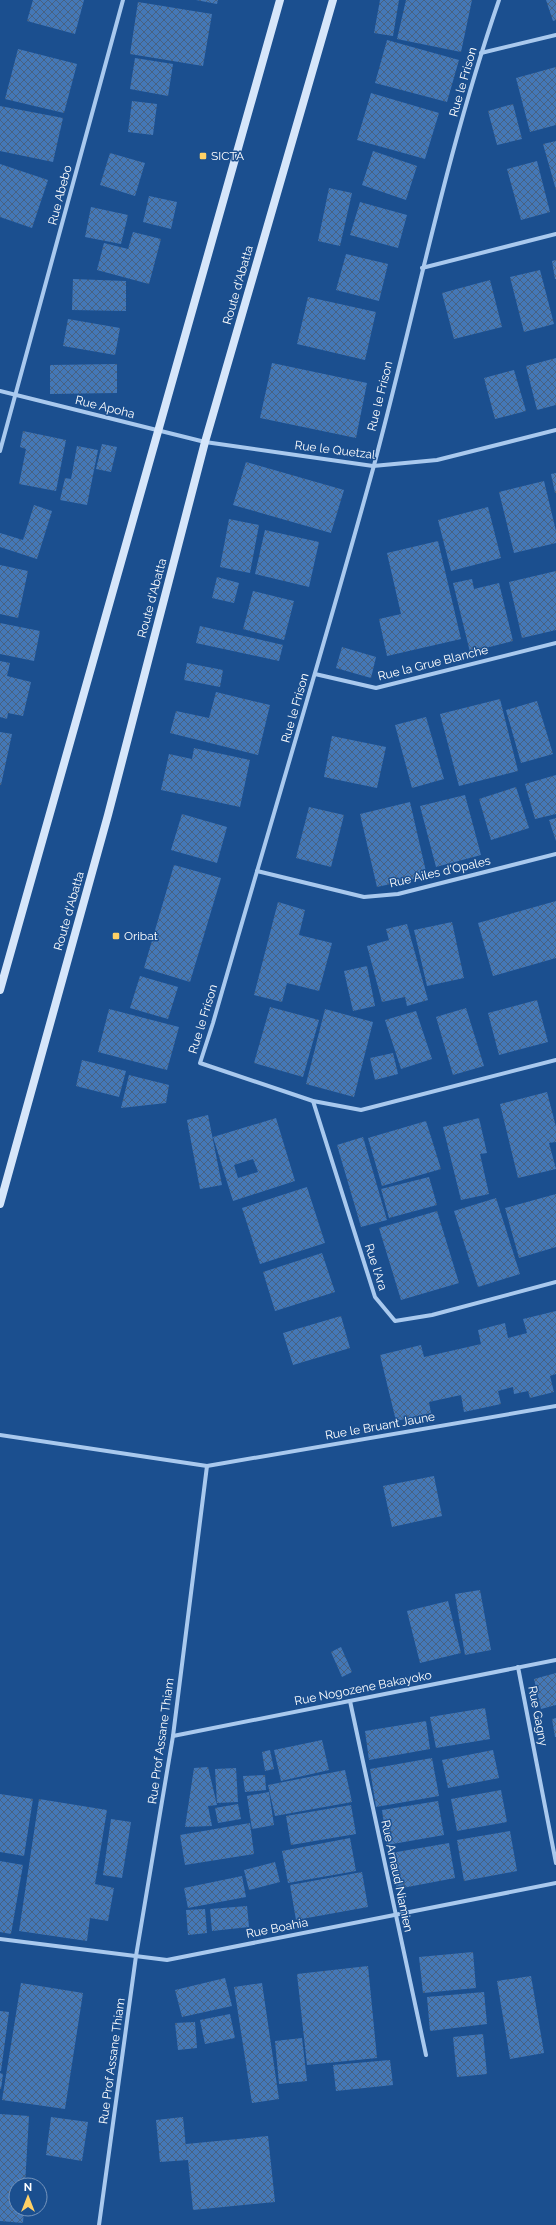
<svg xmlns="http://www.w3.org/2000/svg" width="556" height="2225" viewBox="0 0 556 2225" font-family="Raleway,sans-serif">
	<defs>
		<pattern id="building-cross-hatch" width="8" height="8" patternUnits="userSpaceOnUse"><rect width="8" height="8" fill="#4478b7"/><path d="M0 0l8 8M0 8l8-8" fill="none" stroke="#486282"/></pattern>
	</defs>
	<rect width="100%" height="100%" fill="#1b4f8f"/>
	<g fill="url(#building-cross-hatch)" fill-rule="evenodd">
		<path d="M33,0H84L75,34L27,21Z"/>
		<path d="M196,0H218L217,4Z"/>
		<path d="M380,0H399L393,36L374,33Z"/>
		<path d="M406,0H472L461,52L397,39Z"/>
		<path d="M546,0H556V20L553,21Z"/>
		<path d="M138,2L212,14L203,66L130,54Z"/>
		<path d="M387,40L459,60L447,102L375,83Z"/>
		<path d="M18,49L77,64L64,113L5,99Z"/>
		<path d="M135,58L173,64L168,96L130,89Z"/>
		<path d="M556,67V125L530,132L516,78Z"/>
		<path d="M371,93L439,113L425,159L357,140Z"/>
		<path d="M132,101L157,104L153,135L128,132Z"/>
		<path d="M513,104L522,139L497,145L488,111Z"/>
		<path d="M0,106L63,118L53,162L0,151Z"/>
		<path d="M556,141V190L543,144Z"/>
		<path d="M373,151L417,166L406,200L362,185Z"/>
		<path d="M110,153L145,163L135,196L100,185Z"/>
		<path d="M537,161L550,212L521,220L507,169Z"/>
		<path d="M0,164L48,180L32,228L0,217Z"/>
		<path d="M329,188L352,193L340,246L318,241Z"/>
		<path d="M149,196L177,202L171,229L143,222Z"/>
		<path d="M360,202L407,215L398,248L350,235Z"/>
		<path d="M91,207L128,215L121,244L85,237Z"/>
		<path d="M133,232L161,239L149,284L97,270L104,243L128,249Z"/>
		<path d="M346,254L388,264L379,301L336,290Z"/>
		<path d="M556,260V279H555L552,261Z"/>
		<path d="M540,270L554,324L524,332L510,277Z"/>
		<path d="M73,279L126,281V311L72,310Z"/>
		<path d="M490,280L502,327L454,339L442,293Z"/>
		<path d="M308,297L376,312L365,360L297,344Z"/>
		<path d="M68,319L120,328L115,355L63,346Z"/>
		<path d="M556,358V405L537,410L526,366Z"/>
		<path d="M272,363L367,383L356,438L260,418Z"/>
		<path d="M117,364V393L50,394V365Z"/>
		<path d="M514,370L526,411L495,419L484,378Z"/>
		<path d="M23,431L66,440L56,491L19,484L26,449L20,447Z"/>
		<path d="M102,444L117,447L111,472L96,469Z"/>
		<path d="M77,446L98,450L87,505L60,500L65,478L71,479Z"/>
		<path d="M246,462L344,490L331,533L233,505Z"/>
		<path d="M556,473V493H555L551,474Z"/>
		<path d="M544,481L556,531V543L514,553L499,492Z"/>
		<path d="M34,505L52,511L37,559L0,547V533L23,540Z"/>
		<path d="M488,507L501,558L451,571L438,520Z"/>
		<path d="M229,519L259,525L250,573L220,567Z"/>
		<path d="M265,530L319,542L309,587L255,574Z"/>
		<path d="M438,541L461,639L387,656L379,619L401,614L387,553Z"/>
		<path d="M0,565L28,571L18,618L0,614Z"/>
		<path d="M556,571V630L522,638L509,582Z"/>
		<path d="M217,577L239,583L234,603L212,598Z"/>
		<path d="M472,579L474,589L499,583L513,641L470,652L453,583Z"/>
		<path d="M253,591L294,601L284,640L243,629Z"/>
		<path d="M0,623L40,631L34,661L0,654Z"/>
		<path d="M200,626L283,645L279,661L196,643Z"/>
		<path d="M342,647L376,657L371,678L336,668Z"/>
		<path d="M0,661L10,663L7,676L31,682L23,716L8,713L7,719L0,717Z"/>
		<path d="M187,663L223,670L220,687L184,680Z"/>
		<path d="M216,692L270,705L258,755L170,733L176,711L209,718Z"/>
		<path d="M500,699L518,771L459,786L440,714Z"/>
		<path d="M537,701L553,754L521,763L506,710Z"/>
		<path d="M426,717L444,779L412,788L395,725Z"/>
		<path d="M0,732L12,734L1,785H0Z"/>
		<path d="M332,736L386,747L377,788L324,777Z"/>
		<path d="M194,748L250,760L240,807L161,790L169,754L192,759Z"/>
		<path d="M556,775V814L535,819L525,784Z"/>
		<path d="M516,787L529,828L491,840L479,799Z"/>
		<path d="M465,795L481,855L436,867L420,806Z"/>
		<path d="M410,802L427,876L377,887L360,814Z"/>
		<path d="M309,807L344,815L331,867L296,858Z"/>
		<path d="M182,814L227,827L217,863L171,850Z"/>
		<path d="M556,818V841L549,820Z"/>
		<path d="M174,865L221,878L190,982L144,968Z"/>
		<path d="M556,901V958L493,976L478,923Z"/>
		<path d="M278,902L305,910L299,935L332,943L319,991L287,983L282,1002L254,995Z"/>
		<path d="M452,922L464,978L427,986L414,930Z"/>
		<path d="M407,924L428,1000L407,1006L405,997L382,1002L367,946L389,940L386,929Z"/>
		<path d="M367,966L375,1006L353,1011L344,971Z"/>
		<path d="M140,976L178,987L168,1019L130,1008Z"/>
		<path d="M537,1000L548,1042L499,1055L488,1013Z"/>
		<path d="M270,1007L319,1020L303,1077L254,1063Z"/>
		<path d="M466,1008L484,1066L453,1075L436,1017Z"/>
		<path d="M109,1009L179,1027L167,1070L98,1052Z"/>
		<path d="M325,1009L373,1022L354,1097L306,1084Z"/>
		<path d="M416,1011L432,1059L401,1069L385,1020Z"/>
		<path d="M393,1053L398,1074L375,1080L370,1058Z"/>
		<path d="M82,1060L126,1071L119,1097L76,1086Z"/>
		<path d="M129,1075L169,1085L166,1103L121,1108Z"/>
		<path d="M547,1092L556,1127V1142L549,1143L556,1169L518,1178L500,1104Z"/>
		<path d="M208,1115L222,1185L200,1189L187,1120Z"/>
		<path d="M276,1118L295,1181L233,1201L213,1137ZM253,1159L258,1172L238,1178L234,1165Z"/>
		<path d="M479,1118L487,1153L480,1154L489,1194L461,1200L443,1127Z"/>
		<path d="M426,1121L441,1169L382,1186L368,1138Z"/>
		<path d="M363,1137L387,1220L361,1227L337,1145Z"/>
		<path d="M429,1177L437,1205L389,1218L381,1189Z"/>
		<path d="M307,1187L325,1243L260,1264L242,1208Z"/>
		<path d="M556,1194V1247L519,1258L505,1208Z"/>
		<path d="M496,1198L520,1274L478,1287L454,1211Z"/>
		<path d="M437,1211L459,1283L401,1300L379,1228Z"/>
		<path d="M322,1253L335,1292L275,1311L263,1272Z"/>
		<path d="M556,1311V1374L550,1376L554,1392L530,1398L528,1391L514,1394L513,1387L498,1391L501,1404L464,1412L461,1395L429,1402L431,1413L396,1421L380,1355L421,1345L424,1357L481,1344L478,1330L505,1323L508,1338L527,1333L523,1319Z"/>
		<path d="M341,1316L350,1348L293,1365L283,1333Z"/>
		<path d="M434,1476L442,1516L392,1527L383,1486Z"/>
		<path d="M480,1590L491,1650L465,1655L455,1594Z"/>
		<path d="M448,1601L461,1653L420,1663L407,1611Z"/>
		<path d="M341,1647L352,1672L342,1677L331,1652Z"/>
		<path d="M556,1673V1705L541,1709L534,1679Z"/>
		<path d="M485,1708L490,1739L436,1748L430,1717Z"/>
		<path d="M556,1718V1737H555L552,1719Z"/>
		<path d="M426,1721L430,1749L369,1760L365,1731Z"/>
		<path d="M322,1740L329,1770L281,1781L274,1750Z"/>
		<path d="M270,1750L274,1769L265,1771L262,1752Z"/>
		<path d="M493,1750L499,1778L448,1788L442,1760Z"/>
		<path d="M432,1758L439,1796L376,1807L370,1769Z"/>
		<path d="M208,1767L217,1805L208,1806L212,1826L185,1827L194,1768Z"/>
		<path d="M236,1768L238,1802L217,1803L215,1769Z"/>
		<path d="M345,1770L352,1802L275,1816L268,1785Z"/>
		<path d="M265,1775L266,1790L245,1792L243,1776Z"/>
		<path d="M501,1790L507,1822L457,1831L451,1799Z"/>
		<path d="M269,1792L274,1825L252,1829L247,1796Z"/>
		<path d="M0,1794L33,1799L24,1856L0,1852Z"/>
		<path d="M39,1799L107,1810L95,1884L114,1888L108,1921L90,1918L87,1941L19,1931Z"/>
		<path d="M438,1801L444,1835L387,1845L382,1810Z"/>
		<path d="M238,1804L241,1819L218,1823L215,1808Z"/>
		<path d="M351,1805L356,1834L291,1845L286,1816Z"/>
		<path d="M111,1819L131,1822L122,1878L103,1875Z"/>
		<path d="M250,1823L254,1854L185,1865L180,1835Z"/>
		<path d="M510,1831L517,1871L464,1881L457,1840Z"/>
		<path d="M350,1838L356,1871L288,1883L282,1851Z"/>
		<path d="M449,1843L455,1878L397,1889L391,1853Z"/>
		<path d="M0,1861L23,1865L11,1934L0,1932Z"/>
		<path d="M275,1862L280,1882L249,1890L244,1870Z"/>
		<path d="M362,1872L368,1907L296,1920L290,1885Z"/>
		<path d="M242,1876L246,1897L188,1908L184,1888Z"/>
		<path d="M247,1906L249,1927L212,1931L210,1909Z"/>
		<path d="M205,1909L207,1933L188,1935L186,1910Z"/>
		<path d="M473,1952L476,1988L423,1993L419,1957Z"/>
		<path d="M368,1966L377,2058L307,2065L297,1974Z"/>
		<path d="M531,1976L544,2053L510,2059L497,1981Z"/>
		<path d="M225,1978L232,2006L182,2017L175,1990Z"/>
		<path d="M21,1983L83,1993L65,2109L2,2100Z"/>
		<path d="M262,1983L279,2099L252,2103L234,1987Z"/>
		<path d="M484,1992L487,2024L430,2031L427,1997Z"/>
		<path d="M0,2011L9,2012L1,2071H0Z"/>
		<path d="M230,2014L235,2038L205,2044L200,2020Z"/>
		<path d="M195,2022L197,2048L178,2050L175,2023Z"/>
		<path d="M483,2034L487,2074L457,2077L453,2037Z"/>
		<path d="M302,2038L307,2081L279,2084L275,2041Z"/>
		<path d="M390,2060L393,2085L336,2091L333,2065Z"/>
		<path d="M0,2073L3,2074L1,2089H0Z"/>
		<path d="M0,2114L29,2116L25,2185H16V2209H24L23,2223L0,2221Z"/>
		<path d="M51,2117L88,2122L82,2161L46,2155Z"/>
		<path d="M183,2117L187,2158L186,2144L268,2136L275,2202L193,2210L188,2160L160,2162L156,2120Z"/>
	</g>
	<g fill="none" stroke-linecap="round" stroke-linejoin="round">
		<g stroke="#a9c9ee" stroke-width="4">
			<path d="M499,0C446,153 415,313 373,469C322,654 266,838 213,1023L200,1063L313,1101L361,1110L556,1060"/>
			<path d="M481,53L556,35"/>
			<path d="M422,268L556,234"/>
			<path d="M0,391L205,442L373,466L437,460L556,430"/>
			<path d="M0,451L123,0"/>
			<path d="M315,674L376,688L556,643"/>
			<path d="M257,871L364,897L398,894L556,854"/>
			<path d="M313,1101L375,1297L395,1321L432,1315L556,1282"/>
			<path d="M0,1435L207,1466L173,1736L136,1956L99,2225"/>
			<path d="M207,1466L556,1406"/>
			<path d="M518,1667L556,1863"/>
			<path d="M350,1701L426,2055"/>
			<path d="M173,1736L556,1660"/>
			<path d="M0,1939L167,1960L556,1883"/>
		</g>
		<g stroke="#d6e6fa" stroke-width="8">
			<path d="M0,990L280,0"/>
			<path d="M0,1204L108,815L205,442L333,0"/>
		</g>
	</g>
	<g fill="#ffd166" stroke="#1b4f8f" stroke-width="1.5">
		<rect x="199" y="152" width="8" height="8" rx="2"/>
		<rect x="112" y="932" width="8" height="8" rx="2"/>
	</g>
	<g text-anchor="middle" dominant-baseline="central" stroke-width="3" stroke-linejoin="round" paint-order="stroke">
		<g font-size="12" fill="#fff" stroke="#1b4f8f">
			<text transform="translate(463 82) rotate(-74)">Rue le Frison</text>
			<text transform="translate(60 195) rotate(-75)">Rue Abebo</text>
			<text transform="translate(238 285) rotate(-74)">Route d'Abatta</text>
			<text transform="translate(380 396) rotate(-76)">Rue le Frison</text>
			<text transform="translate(105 407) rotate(14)">Rue Apoha</text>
			<text transform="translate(335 450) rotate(7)">Rue le Quetzal</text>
			<text transform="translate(152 598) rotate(-75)">Route d'Abatta</text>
			<text transform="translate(433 663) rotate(-14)">Rue la Grue Blanche</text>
			<text transform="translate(295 708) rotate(-74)">Rue le Frison</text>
			<text transform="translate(440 872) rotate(-13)">Rue Ailes d'Opales</text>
			<text transform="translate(69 911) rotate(-74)">Route d'Abatta</text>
			<text transform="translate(203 1019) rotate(-73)">Rue le Frison</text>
			<text transform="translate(376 1267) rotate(72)">Rue l'Ara</text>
			<text transform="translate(380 1426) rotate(-10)">Rue le Bruant Jaune</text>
			<text transform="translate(363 1688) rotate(-11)">Rue Nogozene Bakayoko</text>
			<text transform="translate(538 1716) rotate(79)">Rue Gagny</text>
			<text transform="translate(161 1741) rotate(-82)">Rue Prof Assane Thiam</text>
			<text transform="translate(397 1876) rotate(78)">Rue Arnaud Niamien</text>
			<text transform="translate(277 1928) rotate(-11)">Rue Boahia</text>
			<text transform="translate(112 2061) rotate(-82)">Rue Prof Assane Thiam</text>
		</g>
		<g font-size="12" fill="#fff" stroke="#1b4f8f" text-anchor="start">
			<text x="211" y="156">SICTA</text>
			<text x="124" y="936">Oribat</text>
		</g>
	</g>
	<g transform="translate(28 2197)"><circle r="19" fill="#1b4f8f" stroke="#7695bc"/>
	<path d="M0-3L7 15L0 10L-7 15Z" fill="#ffd166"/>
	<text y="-6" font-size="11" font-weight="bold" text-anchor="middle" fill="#ffffff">N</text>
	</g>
</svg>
